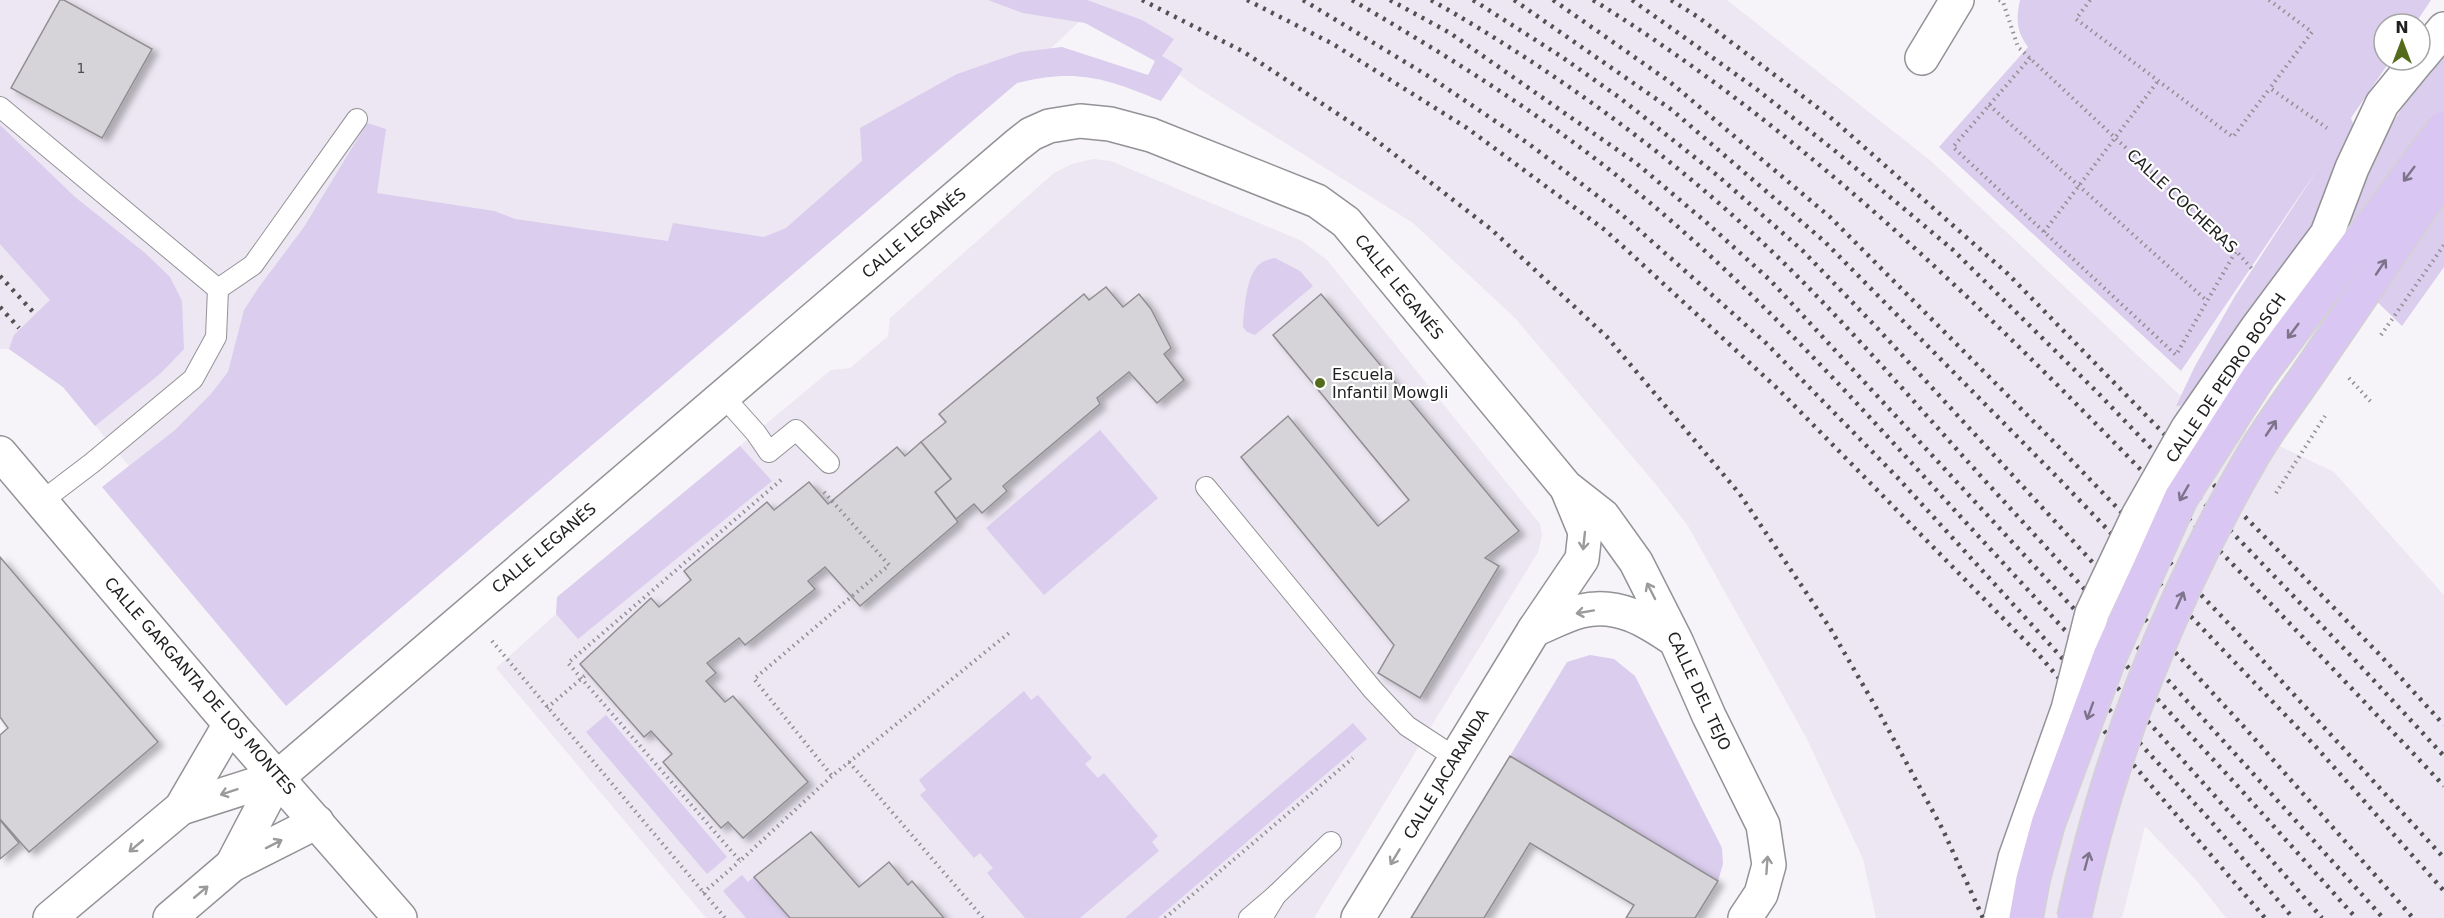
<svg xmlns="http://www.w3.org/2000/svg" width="2444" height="918" viewBox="0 0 2444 918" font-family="'DejaVu Sans',sans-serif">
	<defs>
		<filter id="shadow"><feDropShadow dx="6" dy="4" stdDeviation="3" flood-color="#0004"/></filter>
	</defs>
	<rect width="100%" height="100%" fill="#f6f4f9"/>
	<g fill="#ece7f2">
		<path d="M0,0H1727L1931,161L2186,401L2334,472L2444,595V918H2226L2196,880L2145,826L2122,918H1876L1863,859L1806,737L1688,526L1658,487L1515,318L1413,223L1196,87L1157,59L1082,19L995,101L302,674L63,387L9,349H0Z"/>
		<path d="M1093,159L1111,161L1302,241L1327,260L1540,524L1542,535L1538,552L1314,918H706L496,668L556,614L558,597L831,370L850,368L888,336L890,318L1054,173L1072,164Z"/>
	</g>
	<g fill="#dbcded">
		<path d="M988,0H1087L1142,20L1174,39L1162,56L1183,69L1161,101C1107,78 1075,68 1017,83L286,706L102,487L175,430L210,395L228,372L244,310L259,287L304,227L367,123L386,129L377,193L494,211L515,219L668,241L673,223L764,237L786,228L862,161L860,128L957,74L1021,52L1062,47L1148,75L1155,61L1085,23L1023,13Z"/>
		<path d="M2020,0H2431L2415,24H2384V60H2400L2394,65L2388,64L2351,118L2354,126H2386L2389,129L2407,100L2405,98L2444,44V132L2433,122L2444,182V267L2402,326L2309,235L2193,394L2180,406H2176L2195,366L2235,296L2319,167L2181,371L1939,147L2028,47C2016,31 2016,19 2020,0Z"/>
		<path d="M0,125L75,197L145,253L170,277L182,301L184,349L161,373L95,426L63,387L9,349L14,335L50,300L0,244Z"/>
		<path d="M1275,258L1300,271L1313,286L1255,335L1247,332L1243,327C1244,310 1246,273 1261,263C1265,260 1271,259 1275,258Z"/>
		<path d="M1100,430L1158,498L1044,595L986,528Z"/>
		<path d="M740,446L772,481L578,639L556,614L557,597Z"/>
		<path d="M1590,655L1614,659L1635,676L1722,848L1723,864L1718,881L1510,756L1567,662Z"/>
		<path d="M1024,691L1031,700L1038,695L1092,758L1085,764L1098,778L1104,773L1158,836L1152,842L1159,851L1080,918H1025L987,873L993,868L980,853L974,858L920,795L926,790L919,780Z"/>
		<path d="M606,715L727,857L707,874L586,732Z"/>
		<path d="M1353,723L1367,739L1158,918H1125Z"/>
		<path d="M742,875L748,882L754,877L790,918H746L723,891Z"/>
	</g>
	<g fill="#d6d4d8" stroke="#908e92" stroke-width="1.5" filter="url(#shadow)">
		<path d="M60,0H64L152,49L102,138L11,88Z"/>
		<path d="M1106,287L1123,307L1139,294L1151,309L1171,348L1164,354L1184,380L1157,403L1129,372L1097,398L1100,404L1003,486L1007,491L982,513L974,504L956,519L935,492L951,479L921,442L946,422L939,414L1084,294L1089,300Z"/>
		<path d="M1321,294L1519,531L1485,558L1499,566L1420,698L1378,673L1394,645L1241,457L1288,416L1378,526L1409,500L1273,335Z"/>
		<path d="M921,442L951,479L935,492L958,522L860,606L825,567L808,581L815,589L745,645L739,638L707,663L716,673L706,681L725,702L733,696L808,782L743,838L728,822L721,828L663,762L672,754L651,731L644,737L580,664L651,598L659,607L691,580L684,571L767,502L774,510L809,482L828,504L897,447L905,456Z"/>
		<path d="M0,557L158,742L29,852L0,819V735L8,728L0,717Z"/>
		<path d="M1510,756L1718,881L1695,918H1626L1634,905L1530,843L1484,918H1411Z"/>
		<path d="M0,820L19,843L0,859Z"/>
		<path d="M811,832L859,887L889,862L908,885L912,881L944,918H790L754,877Z"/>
	</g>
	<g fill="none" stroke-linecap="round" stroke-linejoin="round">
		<g stroke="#939296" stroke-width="22">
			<g id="lane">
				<path d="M0,107L218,289"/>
				<path d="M723,396L756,433L769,452L796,430L829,463"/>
				<path d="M1206,487L1373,690L1407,726L1456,758"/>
				<path d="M42,501L92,463L193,379L216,337L218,289L253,265L357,119"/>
				<path d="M1276,895L1331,842"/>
				<path d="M1249,918L1276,895L1262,918"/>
			</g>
		</g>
		<g stroke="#939296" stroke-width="36">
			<g id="street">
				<path d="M1922,58L1957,0"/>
				<path d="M2420,58L2444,29"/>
				<path d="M0,453L230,724L400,918"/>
				<path d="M1534,630L1582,559L1585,532L1568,491"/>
				<path d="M181,808L278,777"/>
				<path d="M232,865L278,777L1017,145L1031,134L1049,126L1080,121L1110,124L1151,135L1317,201L1346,222L1566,487L1603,516L1636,562L1676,641L1709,716L1763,825L1769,865L1761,894L1745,918"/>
				<path d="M50,918L181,808L230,724"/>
				<path d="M170,918L232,865L317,822"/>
				<path d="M1358,918L1534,630C1549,624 1565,615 1581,611C1617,602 1646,620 1675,640"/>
			</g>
		</g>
		<g stroke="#918f93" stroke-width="4" stroke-dasharray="1.5 4.5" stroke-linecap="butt">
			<path d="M1999,0L2003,2L2018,47L2236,251L2254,271"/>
			<path d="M2090,0L2076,19L2233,137L2270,88"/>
			<path d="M2269,0L2312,32L2270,88L2327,128"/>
			<path d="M2030,58L1953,147L2176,355L2236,251"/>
			<path d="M1989,105L2207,301"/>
			<path d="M2044,232L2158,81"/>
			<path d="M2349,378L2371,402"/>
			<path d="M781,480L568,663L740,861L832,776L1009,633"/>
			<path d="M824,492L889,565L754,679L832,776"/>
			<path d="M492,641L725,918"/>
			<path d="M547,708L588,673"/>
			<path d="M849,762L983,918"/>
			<path d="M703,893L740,861"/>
			<path d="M1165,918L1353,758"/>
		</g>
		<use href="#lane" stroke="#fff" stroke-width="20"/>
		<use href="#street" stroke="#fff" stroke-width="33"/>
		<g stroke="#515052" stroke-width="4.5" stroke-dasharray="3 6" stroke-linecap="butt">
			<path d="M1142,0L1244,52L1368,134L1492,230L1607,337L1739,493L1830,628L1881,716L1943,830L1983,918"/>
			<path d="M1247,0L1333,44L1467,128L1605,230L1778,389L2039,655L2265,918"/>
			<path d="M1303,0L1433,79L1529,144L1620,213L1766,343L1897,477L2209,819L2293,918"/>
			<path d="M1352,0C1451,58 1549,119 1637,192C1759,292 1864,411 1970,527C2089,656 2207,785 2322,918"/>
			<path d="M1390,0L1450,33L1636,163L1707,223L1771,281L2233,781L2356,918"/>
			<path d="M1431,0C1559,73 1682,163 1788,267C1866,344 1936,428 2010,508C2135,644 2260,780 2383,918"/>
			<path d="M1473,0L1562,57L1620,98L1717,175L1803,251L1879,330L2244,727L2413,918"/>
			<path d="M1514,0L1672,110L1825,242L2061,481L2317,748L2444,891"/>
			<path d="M1553,0L1670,82L1830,217L2050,438L2230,625L2444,858"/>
			<path d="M1593,0C1799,128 1973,297 2141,470C2243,574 2344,680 2444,786"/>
			<path d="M1632,0L1755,88L1834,150L1952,249L2098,393L2353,658L2444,756"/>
			<path d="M1671,0L1698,17L1830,117L2008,274L2380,655L2444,725"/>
			<path d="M0,276L34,313"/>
			<path d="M0,307L19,328"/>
		</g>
		<g stroke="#939296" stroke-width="36" stroke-linecap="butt">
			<path id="street-bridge" d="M2001,918L2015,858L2068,709L2092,613L2138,516L2188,428L2257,328L2327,234L2352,168L2382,104L2418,60"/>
		</g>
		<g stroke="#d2d2d3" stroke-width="36" stroke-linecap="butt">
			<g id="primary-bridge">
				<path d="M2026,918L2033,879L2048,824L2110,656L2181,498L2259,376L2444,128"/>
				<path d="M2074,918C2107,758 2171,596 2253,455C2271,424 2294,395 2314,365C2357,301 2401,238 2444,174"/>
			</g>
		</g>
		<g stroke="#918f93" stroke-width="4" stroke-dasharray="1.5 4.5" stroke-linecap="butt">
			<path d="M2381,335L2444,245"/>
			<path d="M2276,493L2325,416"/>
		</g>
		<use href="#street-bridge" stroke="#fff" stroke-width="33"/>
		<use href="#primary-bridge" stroke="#dac6f2" stroke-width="33"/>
	</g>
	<defs><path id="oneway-shaft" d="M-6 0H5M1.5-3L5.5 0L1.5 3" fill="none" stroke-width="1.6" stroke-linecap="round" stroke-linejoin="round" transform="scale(1.5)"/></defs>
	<g stroke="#7d738a">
		<use href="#oneway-shaft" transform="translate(2409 174) rotate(127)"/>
		<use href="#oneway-shaft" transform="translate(2381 267) rotate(-56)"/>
		<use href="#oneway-shaft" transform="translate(2293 331) rotate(127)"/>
		<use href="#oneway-shaft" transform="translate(2271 428) rotate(-56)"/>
		<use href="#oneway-shaft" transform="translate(2184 493) rotate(120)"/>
		<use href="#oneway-shaft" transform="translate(2180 600) rotate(-66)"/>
		<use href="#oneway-shaft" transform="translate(2090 711) rotate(110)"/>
		<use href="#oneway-shaft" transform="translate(2087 861) rotate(-75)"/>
	</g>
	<g stroke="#9b9b9b">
		<use href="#oneway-shaft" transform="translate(1584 541) rotate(96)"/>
		<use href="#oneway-shaft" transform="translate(1651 591) rotate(-117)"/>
		<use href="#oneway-shaft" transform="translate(1585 612) rotate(170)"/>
		<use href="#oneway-shaft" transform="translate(229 792) rotate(162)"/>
		<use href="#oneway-shaft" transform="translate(274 844) rotate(-27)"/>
		<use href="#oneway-shaft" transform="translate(136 846) rotate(140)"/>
		<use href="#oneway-shaft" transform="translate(1395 857) rotate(121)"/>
		<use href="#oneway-shaft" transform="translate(1767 865) rotate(-86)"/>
		<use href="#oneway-shaft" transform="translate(201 892) rotate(-40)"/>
	</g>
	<circle fill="#546b1c" stroke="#fff" stroke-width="2" cx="1320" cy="383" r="6"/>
	<g text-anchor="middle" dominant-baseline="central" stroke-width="4.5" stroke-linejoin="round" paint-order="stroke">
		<g font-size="14" fill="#4e4d4f">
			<text x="81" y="68">1</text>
		</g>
		<g font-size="16" fill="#202021" stroke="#fff">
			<text transform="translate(2182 201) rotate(43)">CALLE COCHERAS</text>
			<text transform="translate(914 233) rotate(-40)">CALLE LEGANÉS</text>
			<text transform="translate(1399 287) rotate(51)">CALLE LEGANÉS</text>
			<text transform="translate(2226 378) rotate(-56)">CALLE DE PEDRO BOSCH</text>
			<text transform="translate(544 548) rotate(-40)">CALLE LEGANÉS</text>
			<text transform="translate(200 686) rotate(49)">CALLE GARGANTA DE LOS MONTES</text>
			<text transform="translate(1699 691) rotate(65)">CALLE DEL TEJO</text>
			<text transform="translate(1446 774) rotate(-59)">CALLE JACARANDA</text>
		</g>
		<g font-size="16" fill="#202021" stroke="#fff" text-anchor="start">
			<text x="1332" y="374">Escuela<tspan x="1332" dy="18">Infantil Mowgli</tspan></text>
		</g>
	</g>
	<g transform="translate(2402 42)"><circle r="28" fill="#ffffff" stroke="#a6a6a6" stroke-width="1.5"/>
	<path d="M0-4.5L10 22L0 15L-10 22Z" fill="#546b1c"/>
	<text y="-9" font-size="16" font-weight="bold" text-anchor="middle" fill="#202021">N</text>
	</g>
</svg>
